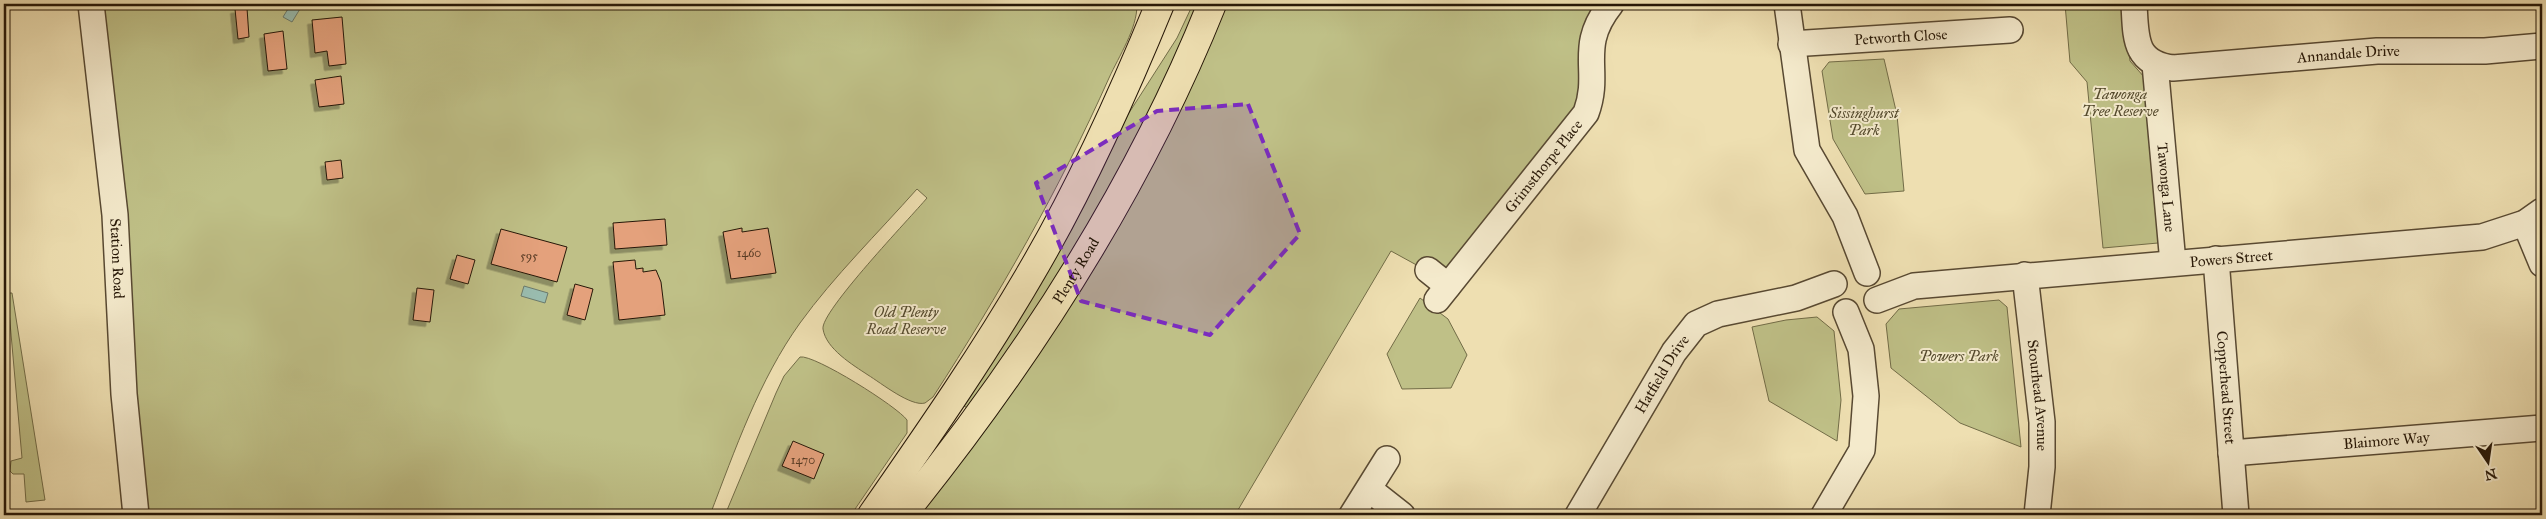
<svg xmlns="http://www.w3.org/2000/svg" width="2546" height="519" viewBox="0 0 2546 519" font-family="'IM FELL Great Primer',serif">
	<defs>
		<filter id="shadow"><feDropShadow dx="-4.5" dy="4.5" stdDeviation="0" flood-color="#0004"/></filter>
	</defs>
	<rect width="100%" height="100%" fill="#eedfb1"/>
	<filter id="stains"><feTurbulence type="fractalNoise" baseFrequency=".004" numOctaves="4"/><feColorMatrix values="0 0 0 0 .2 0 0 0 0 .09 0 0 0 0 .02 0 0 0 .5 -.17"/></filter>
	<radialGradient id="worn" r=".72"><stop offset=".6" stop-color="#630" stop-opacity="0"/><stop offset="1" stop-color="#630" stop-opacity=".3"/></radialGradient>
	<g fill="#bfc087" stroke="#726c47">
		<path d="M103,4H1137V5C1137,29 1119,56 1109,78C1059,190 999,295 933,397L925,403C911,407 881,383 868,375C853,365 826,349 823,329C820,312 911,217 927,198L917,189C878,233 834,276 800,323C759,380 735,450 710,515H146L135,410L129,246Z"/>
		<path d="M1193,4H1201L1102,208L969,409L964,406L1026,308L1060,249L1127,116L1177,38Z"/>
		<path d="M1227,4H1599L1581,99L1447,269L1422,268L1391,251L1235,515H920C959,452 1009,396 1051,334C1121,231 1179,119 1227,4Z"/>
		<path d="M2065,4H2123L2130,61L2145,78L2160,237L2158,243L2103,248L2087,82L2070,62Z"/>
		<path d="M1884,59L1897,115L1904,191L1865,194L1833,139L1822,71L1829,62Z"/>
		<path d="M4,280L8,281L9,293H12L45,500L26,502L24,474H13L10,471L11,461L22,458L8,300H4Z"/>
		<path d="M1420,298L1448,319L1467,355L1451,388L1402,389L1387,354Z"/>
		<path d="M1999,300L2007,307L2021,447L1960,423L1891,368L1886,324L1899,309Z"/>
		<path d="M1817,317L1834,331L1841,400L1837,441L1769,401L1752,327L1786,320Z"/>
		<path d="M800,357C814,354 898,407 907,420V433L851,515H725L776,393L784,376Z"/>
	</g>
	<g fill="#99bcaf" stroke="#6b7a6c">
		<path d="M291,4H303L292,22L283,17Z"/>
		<path d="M524,286L548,293L545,303L521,296Z"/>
	</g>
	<g fill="#e4a17b" stroke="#261707" filter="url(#shadow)">
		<path d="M247,8L249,37L238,39L235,9Z"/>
		<path d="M342,17L346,64L329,66L327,51L315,53L312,20Z"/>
		<path d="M283,31L287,69L268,71L264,34Z"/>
		<path d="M341,76L344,104L319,107L315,80Z"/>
		<path d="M341,160L343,178L327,180L325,162Z"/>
		<path d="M665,219L667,245L615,249L613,223Z"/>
		<path d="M742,228V232L768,228L776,273L731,279L723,232Z"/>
		<path d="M501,229L567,247L557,282L491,264Z"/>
		<path d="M457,255L475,260L468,284L450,279Z"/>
		<path d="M635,260L636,269L643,268V272L656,270L661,282L665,315L619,320L613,262Z"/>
		<path d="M575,284L593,289L585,320L567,315Z"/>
		<path d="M417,288L434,290L430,322L413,320Z"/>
		<path d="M793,441L824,454L814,479L782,466Z"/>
	</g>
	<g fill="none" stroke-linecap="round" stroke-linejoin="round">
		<g stroke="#584932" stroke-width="28">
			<g id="minor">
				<path id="s1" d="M91,4L115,215L124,394L136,515"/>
				<path d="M1787,4L1807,150L1845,216L1867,273"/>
				<path id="s2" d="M2134,4C2136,36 2133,63 2173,68L2377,51H2485L2542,46"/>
				<path id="s3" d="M1791,44L2010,30"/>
				<path id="s4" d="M2155,64L2173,263"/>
				<path d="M2525,223L2542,264"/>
				<path id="s5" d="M2216,259L2236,515"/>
				<path d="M1428,270L1448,286"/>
				<path id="s6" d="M2025,275L2042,422V467L2037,515"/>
				<path id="s7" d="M1437,300L1586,113C1602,70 1576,48 1611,4"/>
				<path id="s8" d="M1877,300L1914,286L2482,237L2525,223L2542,211"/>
				<path id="s9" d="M2231,453L2542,428"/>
				<path d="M1369,489L1402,515"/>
				<path d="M1352,515L1387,459"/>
				<path id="s10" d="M1578,515L1674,352L1696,324L1718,314L1796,298L1834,284"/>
				<path d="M1824,515L1862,450L1866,396L1861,349L1846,312"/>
			</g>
		</g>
		<g stroke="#261707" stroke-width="30">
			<g id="major">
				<path d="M872,515C929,433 986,351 1036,264C1084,181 1124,92 1160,4"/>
				<path id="s11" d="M902,515C1027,360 1138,189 1212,4"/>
			</g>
		</g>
		<use href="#minor" stroke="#f4eacc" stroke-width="25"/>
		<use href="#major" stroke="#eedfb1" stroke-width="28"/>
	</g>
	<path fill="#7b2cbf" fill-opacity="0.2" stroke="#7b2cbf" stroke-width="4" stroke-dasharray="10 6" stroke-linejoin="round" d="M1248,104L1300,234L1210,335L1081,301L1036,183L1157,111Z"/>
	<g text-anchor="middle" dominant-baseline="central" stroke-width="4" stroke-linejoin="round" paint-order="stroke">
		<g font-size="12" fill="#563a24">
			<text x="749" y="253">1460</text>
			<text x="529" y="256">595</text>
			<text x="803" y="460">1470</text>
		</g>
		<g font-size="15" fill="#261707" stroke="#f4eacc">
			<text stroke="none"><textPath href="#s3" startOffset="110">Petworth Close</textPath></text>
			<text stroke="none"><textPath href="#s2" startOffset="261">Annandale Drive</textPath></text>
			<text stroke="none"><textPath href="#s7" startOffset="171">Grimsthorpe Place</textPath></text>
			<text stroke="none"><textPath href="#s4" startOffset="124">Tawonga Lane</textPath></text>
			<text stroke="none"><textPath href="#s8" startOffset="358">Powers Street</textPath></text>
			<text stroke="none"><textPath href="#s1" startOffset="256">Station Road</textPath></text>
			<text stroke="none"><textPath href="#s11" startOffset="300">Plenty Road</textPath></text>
			<text stroke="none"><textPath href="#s10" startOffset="164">Hatfield Drive</textPath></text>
			<text stroke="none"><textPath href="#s5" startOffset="129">Copperhead Street</textPath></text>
			<text stroke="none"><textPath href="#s6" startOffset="121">Stourhead Avenue</textPath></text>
			<text stroke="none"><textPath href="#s9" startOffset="156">Blaimore Way</textPath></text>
		</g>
		<g font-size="15" font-style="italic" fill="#544a2d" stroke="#f4eacc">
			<text x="2120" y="94">Tawonga<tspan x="2120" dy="17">Tree Reserve</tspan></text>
			<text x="1864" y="113">Sissinghurst<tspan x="1864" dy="17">Park</tspan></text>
			<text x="906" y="312">Old Plenty<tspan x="906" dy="17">Road Reserve</tspan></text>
			<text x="1959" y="356">Powers Park</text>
		</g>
	</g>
	<rect width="2546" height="519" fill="none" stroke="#eedfb1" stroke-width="20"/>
	<rect x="5" y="5" width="2536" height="509" fill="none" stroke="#261707" stroke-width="2.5"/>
	<rect x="10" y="10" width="2526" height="499" fill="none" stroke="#261707"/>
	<g transform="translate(2488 462) rotate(167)" stroke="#f4eacc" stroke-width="4" paint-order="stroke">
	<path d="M0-4L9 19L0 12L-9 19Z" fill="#261707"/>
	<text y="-8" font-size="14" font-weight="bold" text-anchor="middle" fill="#261707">N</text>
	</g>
	<rect width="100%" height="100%" filter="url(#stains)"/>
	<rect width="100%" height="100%" fill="url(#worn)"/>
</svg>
